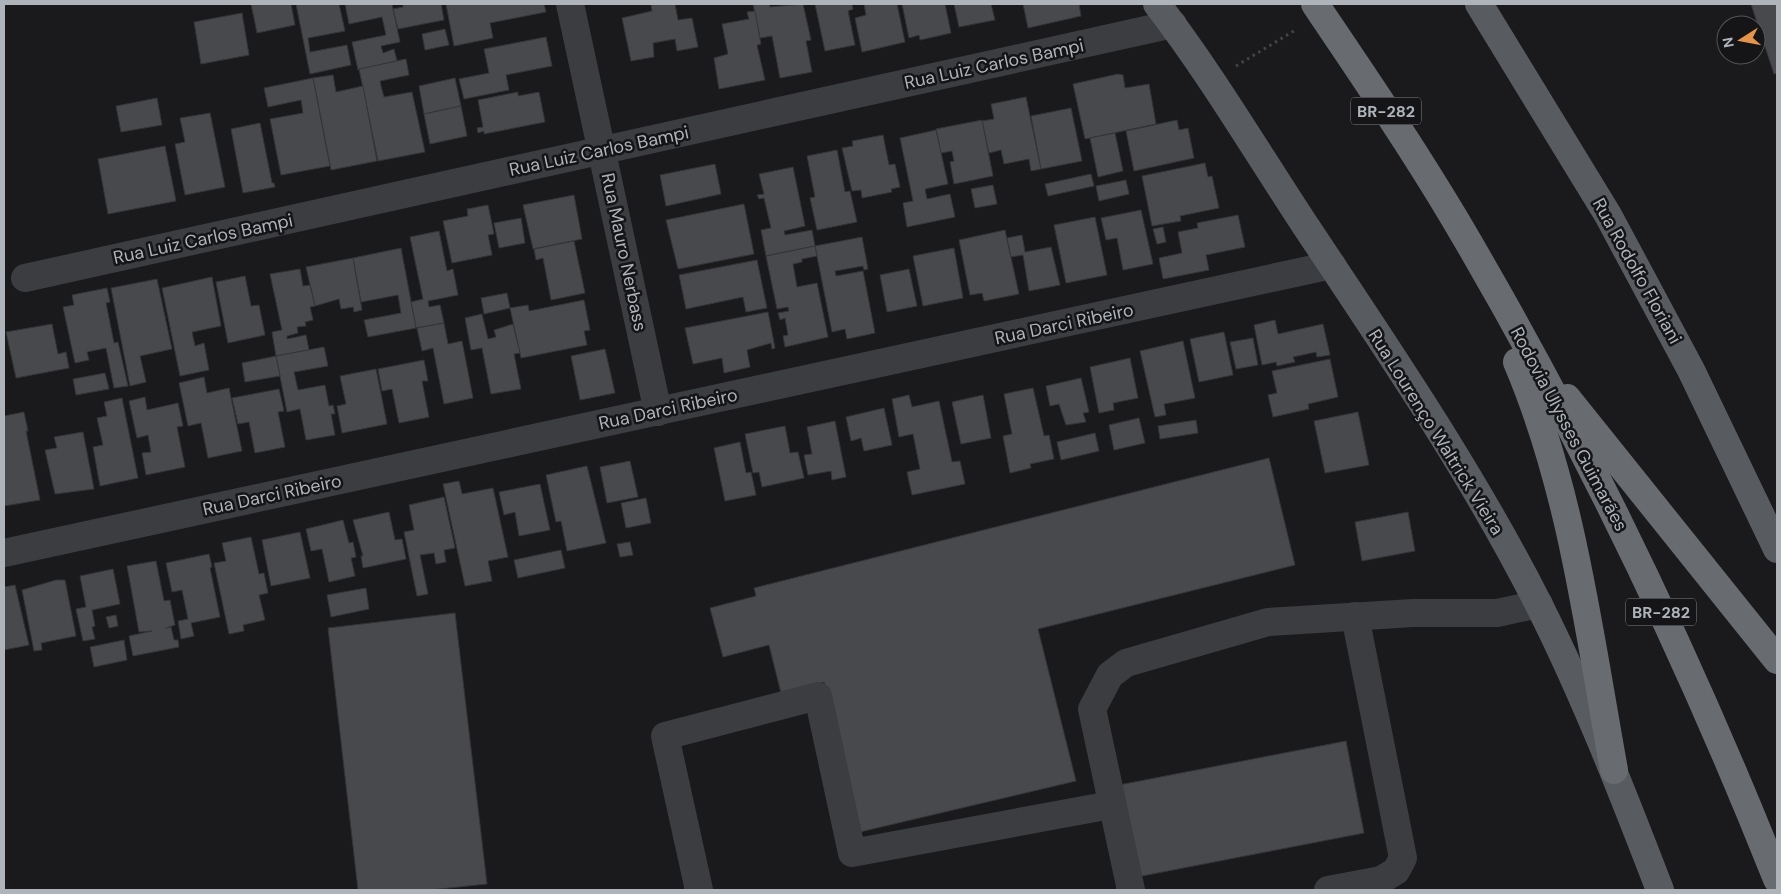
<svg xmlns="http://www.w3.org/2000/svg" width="1781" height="894" viewBox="0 0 1781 894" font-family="'DM Sans',sans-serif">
	<rect width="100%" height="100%" fill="#1a1a1c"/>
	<g fill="#47494c" stroke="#343538">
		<path d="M251,4H291L295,25L257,33Z"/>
		<path d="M296,4H339L345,31L308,38L310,52L347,45L351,65L310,74Z"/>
		<path d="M345,4H392L400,42L381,46L383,53L394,49L397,61L358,70L352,42L386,35L382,17L349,24Z"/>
		<path d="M403,4H441L444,20L398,29L393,9L403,7Z"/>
		<path d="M446,4H544L546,12L490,23L493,38L454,46Z"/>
		<path d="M658,4H675L678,20L692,18L698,47L677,51L675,39L653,43L654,57L631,61L622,18L652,11L651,5Z"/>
		<path d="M753,4H769L770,7L803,4L811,40L806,41L812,72L780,78L772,36L760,38Z"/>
		<path d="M815,4H852L853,9L848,11L855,45L825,51Z"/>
		<path d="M864,4H897L905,42L862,52L855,18L866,15Z"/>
		<path d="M902,4H945L951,33L920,40L919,35L909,38Z"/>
		<path d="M954,4H991L995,20L959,27Z"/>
		<path d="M1023,4H1079L1081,16L1028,28Z"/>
		<path d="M1751,4H1777V73L1774,74Z"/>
		<path d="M755,11L761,44L757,45L765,80L719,89L714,58L728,54L722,24L749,19L747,12Z"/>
		<path d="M242,13L249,55L201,64L194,22Z"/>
		<path d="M445,29L449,45L425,50L422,34Z"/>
		<path d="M546,37L552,66L506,75L509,90L464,99L459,79L489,73L484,49Z"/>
		<path d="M406,59L409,75L380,81L381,86L384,97L412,92L425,152L378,161L359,69Z"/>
		<path d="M1118,74L1123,75L1125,88L1149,84L1156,124L1085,139L1073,84Z"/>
		<path d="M333,75L336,92L363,86L377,161L331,170L313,78Z"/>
		<path d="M313,78L330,166L281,175L270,119L303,113L301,100L268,107L264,88Z"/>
		<path d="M455,78L461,106L424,114L419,86Z"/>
		<path d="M518,92V96L539,92L545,122L484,134V131L478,133L477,128L483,127L478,100Z"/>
		<path d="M1026,97L1041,169L1031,171L1029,159L1004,164L1001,150L989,153L982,121L994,119L991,104Z"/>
		<path d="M157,98L162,125L121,132L116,106Z"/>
		<path d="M461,106L467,136L430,144L424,114Z"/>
		<path d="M1071,108L1082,161L1041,169L1031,116Z"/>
		<path d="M210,113L225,187L185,195L175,144L185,142L180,118Z"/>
		<path d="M982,120L993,176L954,184L950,162L954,161L952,151L941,153L936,129Z"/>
		<path d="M1177,120L1179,130L1188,128L1194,158L1134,171L1126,131Z"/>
		<path d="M260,123L272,183H274L275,187L243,193L231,129Z"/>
		<path d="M936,130L948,184L925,189L927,199L950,194L955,217L907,227L903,203L913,201L900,138Z"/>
		<path d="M1115,133L1123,171L1098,177L1090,138Z"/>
		<path d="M883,135L889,165L895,164L900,187L891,189L892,192L862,198L861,190L852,191L842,148L853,146L852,141Z"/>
		<path d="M165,146L176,201L108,214L98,159Z"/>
		<path d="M837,150L845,192L850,191L857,222L817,230L810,198L815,197L807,156Z"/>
		<path d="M1205,163L1208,177L1212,176L1219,208L1180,216L1181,221L1152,226L1142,176Z"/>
		<path d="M715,164L721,194L666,206L660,175Z"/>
		<path d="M793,167L805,226L784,231L785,235L812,230L815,246L766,256L761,230L771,228L764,198L759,199L757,195L764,194L759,174Z"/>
		<path d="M1091,174L1094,186L1048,196L1045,184Z"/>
		<path d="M1126,180L1129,194L1099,201L1096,186Z"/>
		<path d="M993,185L997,204L975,208L971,189Z"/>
		<path d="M574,195L582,239L533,249L523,205Z"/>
		<path d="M744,204L754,254L678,269L666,220Z"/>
		<path d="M488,205L494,234L488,235L492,255L452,263L443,221L468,216L467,209Z"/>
		<path d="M1141,210L1153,264L1123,270L1117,238L1106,240L1101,218Z"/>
		<path d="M1238,215L1245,247L1206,255L1209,270L1163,279L1159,258L1182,253L1178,232L1198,228L1197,223Z"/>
		<path d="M1095,217L1107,275L1066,283L1054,225Z"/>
		<path d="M521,218L525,243L499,248L494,223Z"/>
		<path d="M1163,227L1166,242L1157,244L1153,229Z"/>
		<path d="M1005,230L1019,294L984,301L982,293L970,295L959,240Z"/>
		<path d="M439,231L447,271L453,269L458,295L428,301L429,307L440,305L444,323L416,328L411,302L423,299L410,237Z"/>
		<path d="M1022,235L1025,252L1051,247L1060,285L1029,291L1023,255L1011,257L1007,238Z"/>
		<path d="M862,237L868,269L864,270L863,266L835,271L836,276L863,271L875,333L847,339L845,329L832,332L815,246Z"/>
		<path d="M574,241L585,293L551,300L543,258L536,260L534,249Z"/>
		<path d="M815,246L817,256L802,259V262L793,264L797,287L817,283L828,337L785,347L783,336L788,335L785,318L780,320L778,313L789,311L788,307L777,309L766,256Z"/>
		<path d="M401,248L416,328L368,337L364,320L401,313L398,295L361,302L353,258Z"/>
		<path d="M954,248L963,298L923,306L913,256Z"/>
		<path d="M353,258L362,310L354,312L353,307L341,309L339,299L315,306L306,267Z"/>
		<path d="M757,260L767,308L746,312L743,297L686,309L679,275Z"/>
		<path d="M300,269L303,286L310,285L315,306L310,307L313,320L305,322L306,326L297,327L298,333L287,336V339L306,335L309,350L276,356L272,332L282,330L270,274Z"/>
		<path d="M909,269L917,306L887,312L880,275Z"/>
		<path d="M245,276L251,306L259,305L265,335L228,343L216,282Z"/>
		<path d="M212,277L221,326L192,332L195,346L204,343L209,370L180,376L162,288Z"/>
		<path d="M157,279L172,349L140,356L146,382L130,386L111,288Z"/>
		<path d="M107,288L110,302L106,303L114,343L118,342L128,386L114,388L106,348L87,352L89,360L75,363L63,307L74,305L72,295Z"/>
		<path d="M507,293L510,308L484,314L481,298Z"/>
		<path d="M584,300L590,330L584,331L587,345L521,358L510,308L528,305L529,311Z"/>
		<path d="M768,312L775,348L772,349L771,343L747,350L750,367L724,373L722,358L693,364L685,328Z"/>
		<path d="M482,314L488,339L496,337L494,330L513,324L520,353L514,354L521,389L491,394L482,348L471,350L465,318Z"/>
		<path d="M1275,320L1278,334L1323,324L1330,355L1317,357L1316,352L1293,357L1295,362L1277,366L1276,362L1262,365L1254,325Z"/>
		<path d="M444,323L448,344L462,341L473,398L444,404L433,348L422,351L417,328Z"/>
		<path d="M52,324L58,354L66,352L69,368L16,378L6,332Z"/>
		<path d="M1224,332L1233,375L1199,382L1190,339Z"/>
		<path d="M1253,338L1258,365L1236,369L1230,342Z"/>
		<path d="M1183,341L1195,398L1164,404L1166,415L1155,417L1140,351Z"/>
		<path d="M324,347L328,366L294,372L298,390L325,385L329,406L333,405L335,414H331L335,435L306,440L300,409L287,412L276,356Z"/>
		<path d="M605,349L615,393L580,400L571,356Z"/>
		<path d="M276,356L280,376L245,382L242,363Z"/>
		<path d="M1130,358L1138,398L1113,403L1114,410L1099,413L1090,367Z"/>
		<path d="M1330,359L1338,397L1308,404L1309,409L1273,417L1268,395L1277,393L1272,371Z"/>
		<path d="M424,360L428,381H422L429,417L399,423L392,389L382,391L378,369Z"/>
		<path d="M376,369L387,424L342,433L337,406L346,404L340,376Z"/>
		<path d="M105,373L109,389L76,395L73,379Z"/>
		<path d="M204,377L207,393L229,388L242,451L208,458L201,423L188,426L179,383Z"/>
		<path d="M1081,378L1089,412L1083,413L1086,422L1066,425L1059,404L1050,406L1046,386Z"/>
		<path d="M1033,388L1044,436L1049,435L1054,459L1030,464L1031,468L1010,473L1003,436L1012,434L1004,394Z"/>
		<path d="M279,389L284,411L278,412L285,447L255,453L249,422L238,424L232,398Z"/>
		<path d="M909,395L912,407L939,401L952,462L960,461L965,484L912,495L907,472L920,469L913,434L899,437L892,399Z"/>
		<path d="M983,395L991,438L961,444L952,402Z"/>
		<path d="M145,397L147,410L178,403L183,426L177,427L185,467L146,475L142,453L151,452L148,435L137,438L129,401Z"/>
		<path d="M122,398L138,478L100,486L93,447L103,445L97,418L107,416L104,402Z"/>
		<path d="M884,408L892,445L864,451L861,438L851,441L846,417Z"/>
		<path d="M24,412L28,431H26L40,500L4,506V416Z"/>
		<path d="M1358,412L1369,465L1325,473L1314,421Z"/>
		<path d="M1139,418L1145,443L1114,450L1109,425Z"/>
		<path d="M1196,420L1198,433L1160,439L1158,426Z"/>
		<path d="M835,421L846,477L832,480L831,471L808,475L804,455L812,454L807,427Z"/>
		<path d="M785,426L790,453L798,452L804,478L762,487L759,472L753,473L745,434Z"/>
		<path d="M83,432L94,489L55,494L45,450L57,448L54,437Z"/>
		<path d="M1095,433L1099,451L1061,460L1057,442Z"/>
		<path d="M740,442L746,473L751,472L756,495L725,501L714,448Z"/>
		<path d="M1269,458L1295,565L1038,629L1076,781L860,832L824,682L781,693L769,645L723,657L710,608L756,596L754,588Z"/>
		<path d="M630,461L638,497L607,503L600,467Z"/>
		<path d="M587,466L606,543L567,551L561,521L556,522L546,475Z"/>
		<path d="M459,481L462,494L493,488L508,557L488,561L492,581L465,586L443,484Z"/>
		<path d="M540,484L550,530L519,536L515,512L504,515L499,492Z"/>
		<path d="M444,497L455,548L444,550L446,562L436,564L434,553L420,555L428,594L417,596L404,532L414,530L409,505Z"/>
		<path d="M646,498L651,523L626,528L621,503Z"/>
		<path d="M389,512L395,540L402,539L406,559L363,568L361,556H363L353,520Z"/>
		<path d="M1408,512L1415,551L1362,561L1355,522Z"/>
		<path d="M343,520L349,543L353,542L356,557L351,558L355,576L329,582L322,549L311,551L306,529Z"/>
		<path d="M300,532L310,578L271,586L262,540Z"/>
		<path d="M251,537L259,574L264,573L268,593L259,595L265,620L243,625L244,631L229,634L214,563L226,561L222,543Z"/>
		<path d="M630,542L633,555L620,557L617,544Z"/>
		<path d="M561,550L565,568L518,578L514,560Z"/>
		<path d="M209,554L212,567L210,568L220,617L191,623L194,636L181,639L178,621L188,619L182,590L172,592L166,563Z"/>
		<path d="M156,561L164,601L170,600L175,625L166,628L171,627L174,640H178L179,647L133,656L129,636L152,631L139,632L127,566Z"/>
		<path d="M113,569L120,604L92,610L95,626L92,627L95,639L83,641L76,609L86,607L80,576Z"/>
		<path d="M56,580H65L76,636L41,643L42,650L34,651L22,590Z"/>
		<path d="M15,585L29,645L4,650V587Z"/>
		<path d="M366,588L369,609L331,617L327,595Z"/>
		<path d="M455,613L487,884L430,890H358L328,628Z"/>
		<path d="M116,615L118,626L109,628L106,617Z"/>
		<path d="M124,640L127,660L94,667L90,647Z"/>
		<path d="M1346,741L1364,833L1137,877L1119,785Z"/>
	</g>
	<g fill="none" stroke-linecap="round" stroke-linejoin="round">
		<path stroke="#414448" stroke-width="3" stroke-dasharray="2.5 4" stroke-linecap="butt" d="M1236,66L1297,29"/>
		<g stroke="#3b3d41" stroke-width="28">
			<path d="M570,4L658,412"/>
			<path d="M25,278L1173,24"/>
			<path d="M4,553L1332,265"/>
			<path d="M699,890L665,736L818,696L852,853L1111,805"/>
			<path d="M1131,890L1092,709L1110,675L1126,663L1268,622L1413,613H1497L1539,604"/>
			<path d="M1328,890L1381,880L1396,871L1403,858L1355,616"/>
		</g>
		<g stroke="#585b60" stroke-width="28">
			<path d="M1157,4C1210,73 1255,149 1303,222C1386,347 1472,472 1540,607C1586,699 1623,794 1660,890"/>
			<path d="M1479,4L1608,215L1691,370L1777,549"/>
		</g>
		<g stroke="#686c71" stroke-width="28">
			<path d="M1315,4C1363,75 1412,147 1456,221C1580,431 1687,653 1777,879"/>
			<path d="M1517,362C1572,491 1589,633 1614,770"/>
			<path d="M1567,398L1777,660"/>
		</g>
	</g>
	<g text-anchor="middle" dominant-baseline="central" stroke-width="5" stroke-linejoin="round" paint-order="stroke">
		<g fill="#151517" stroke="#808489" stroke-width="1">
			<rect x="1351" y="97.5" width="70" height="27" rx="4"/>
			<rect x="1626" y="598.5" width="70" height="27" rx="4"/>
		</g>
		<g font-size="16" font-weight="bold" fill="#aeb4ba">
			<text x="1386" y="111">BR-282</text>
			<text x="1661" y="612">BR-282</text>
		</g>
		<g font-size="18" fill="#aeb4ba" stroke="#151517">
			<text transform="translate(994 64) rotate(-12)">Rua Luiz Carlos Bampi</text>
			<text transform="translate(599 151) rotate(-12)">Rua Luiz Carlos Bampi</text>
			<text transform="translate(203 239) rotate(-12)">Rua Luiz Carlos Bampi</text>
			<text transform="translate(624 252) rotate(78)">Rua Mauro Nerbass</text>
			<text transform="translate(1637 271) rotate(61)">Rua Rodolfo Floriani</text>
			<text transform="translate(1064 324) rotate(-12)">Rua Darci Ribeiro</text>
			<text transform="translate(668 409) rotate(-12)">Rua Darci Ribeiro</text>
			<text transform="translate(1569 429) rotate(62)">Rodovia Ulysses Guimarães</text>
			<text transform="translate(1436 432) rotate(58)">Rua Lourenço Waltrick Vieira</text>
			<text transform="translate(272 495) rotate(-12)">Rua Darci Ribeiro</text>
		</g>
	</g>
	<rect width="1781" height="894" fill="none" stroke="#aeb4ba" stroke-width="10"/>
	<g transform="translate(1741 40) rotate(259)"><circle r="24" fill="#151517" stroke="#525558"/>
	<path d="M0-4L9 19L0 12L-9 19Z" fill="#e4944b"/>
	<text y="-8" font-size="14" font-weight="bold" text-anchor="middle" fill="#aeb4ba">N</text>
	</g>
</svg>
